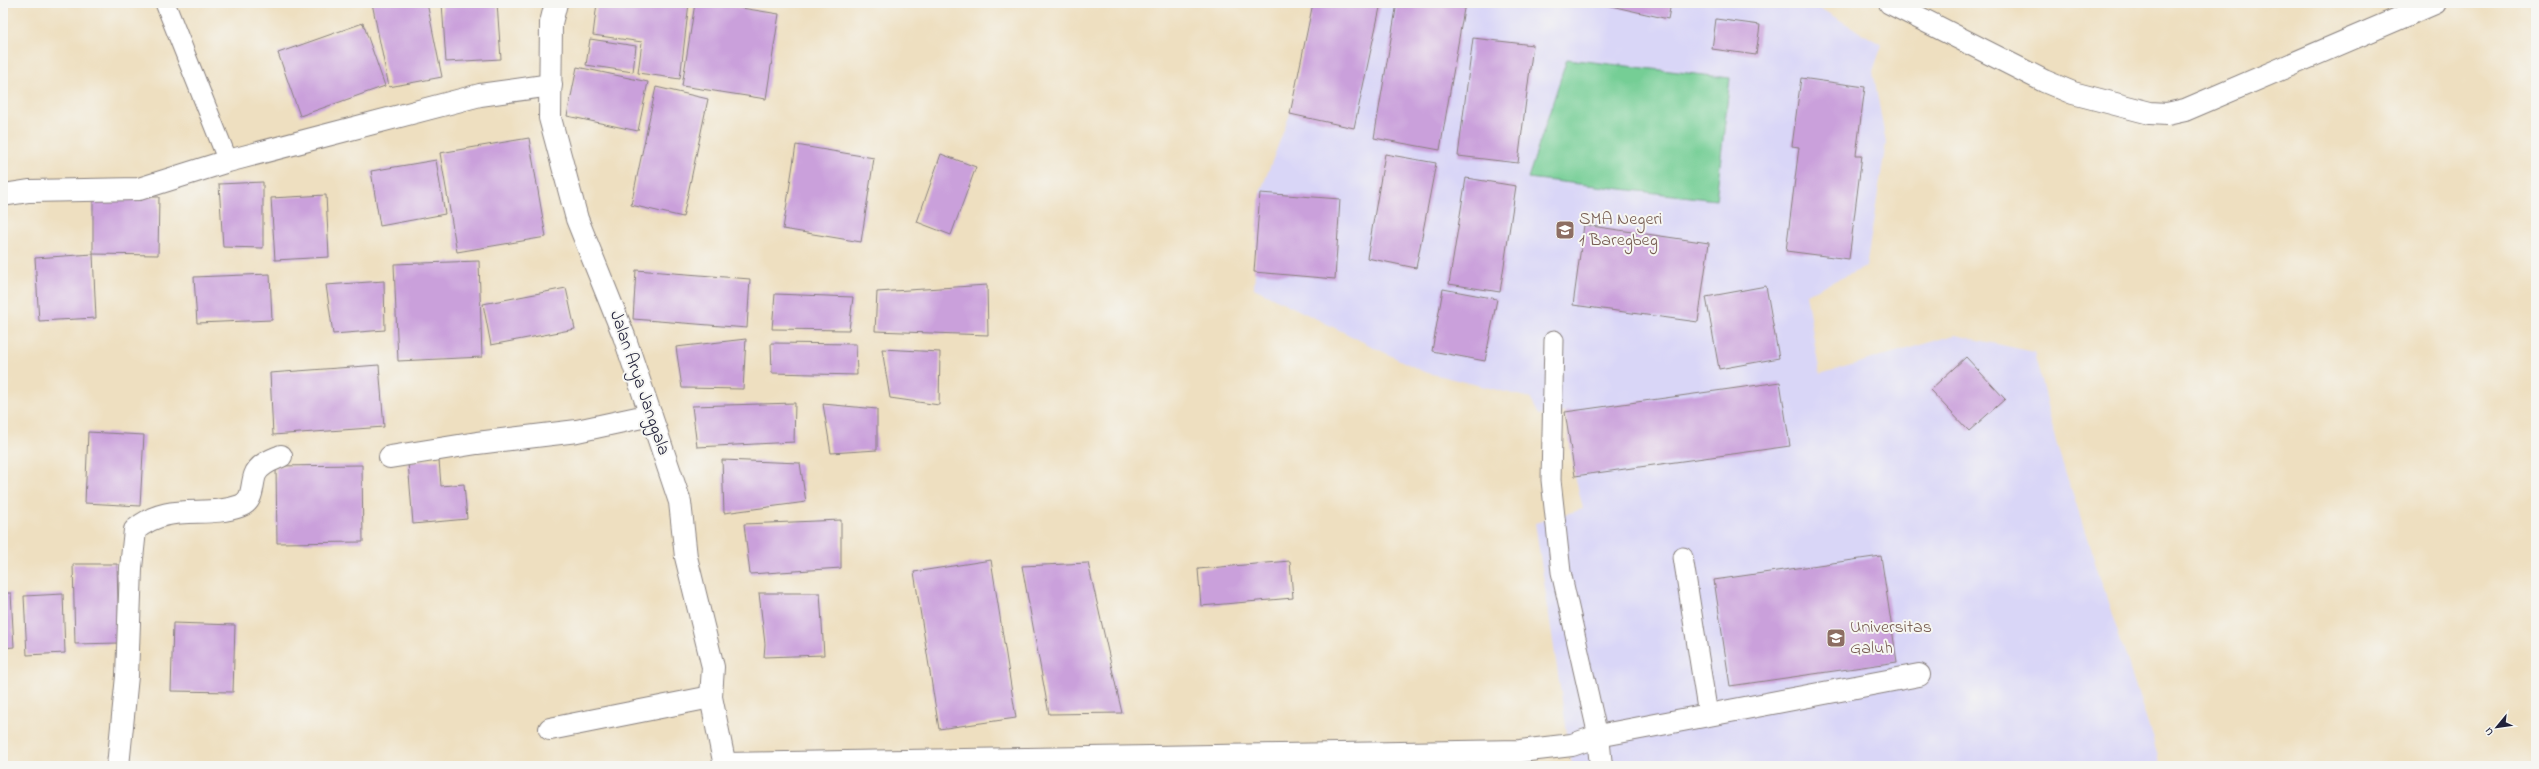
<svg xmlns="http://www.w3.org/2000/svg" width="2539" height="769" viewBox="0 0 2539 769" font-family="'Indie Flower',sans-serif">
	<rect width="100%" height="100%" fill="#f6f6f2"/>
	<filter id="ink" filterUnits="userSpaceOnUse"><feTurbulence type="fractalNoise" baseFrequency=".025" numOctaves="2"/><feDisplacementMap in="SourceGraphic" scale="8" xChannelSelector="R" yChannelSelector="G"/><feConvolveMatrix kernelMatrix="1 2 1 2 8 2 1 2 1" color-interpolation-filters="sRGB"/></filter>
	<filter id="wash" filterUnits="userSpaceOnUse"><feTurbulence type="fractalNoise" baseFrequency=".012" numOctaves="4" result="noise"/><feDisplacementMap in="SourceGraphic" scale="16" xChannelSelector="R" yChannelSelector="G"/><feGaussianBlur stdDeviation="0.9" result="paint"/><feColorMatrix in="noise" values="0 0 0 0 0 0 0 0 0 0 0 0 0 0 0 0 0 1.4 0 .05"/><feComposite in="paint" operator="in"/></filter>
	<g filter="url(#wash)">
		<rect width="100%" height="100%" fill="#eedfc0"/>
		<path fill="#d9d6f7" d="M1313,3H1811L1882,45L1873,71L1886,143L1866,267L1806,294L1820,374L1955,335L2034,352L2057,446L2157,752L2160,766H1572L1535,523L1583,509L1575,476L1565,412L1539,415L1530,398L1424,372L1254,288L1260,193L1290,114Z"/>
		<path fill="#74ce95" stroke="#4b7868" d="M1567,59L1730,78L1716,200L1528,178Z"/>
		<g id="blocks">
			<g fill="#caa0db">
				<path d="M372,3H427L442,77L389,87Z"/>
				<path d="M442,3H497L501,59L446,62Z"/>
				<path d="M597,3H689L680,79L638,73L642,42L593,35Z"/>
				<path d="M695,3H710L779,14L766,99L682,86Z"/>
				<path d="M1313,3H1381L1354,128L1290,114Z"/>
				<path d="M1397,3H1465L1440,150L1374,138Z"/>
				<path d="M1598,3H1671L1668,19Z"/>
				<path d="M1716,19L1760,25L1756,55L1712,49Z"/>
				<path d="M363,23L385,86L300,116L278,53Z"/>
				<path d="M1473,38L1533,45L1518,163L1458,156Z"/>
				<path d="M590,39L636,46L633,72L586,65Z"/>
				<path d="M577,67L648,82L638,131L567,116Z"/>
				<path d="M1801,78L1865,87L1856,155H1862L1849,259L1786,251L1799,147L1792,146Z"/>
				<path d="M656,87L708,99L683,217L631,205Z"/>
				<path d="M529,138L546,237L457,252L440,153Z"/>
				<path d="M796,145L874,158L861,242L783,229Z"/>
				<path d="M941,154L976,167L951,235L917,222Z"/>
				<path d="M1385,154L1436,163L1416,268L1367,258Z"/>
				<path d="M436,160L445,214L380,226L371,171Z"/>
				<path d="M1466,178L1516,186L1500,292L1449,284Z"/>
				<path d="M263,182V248L223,247L219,184Z"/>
				<path d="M1260,193L1340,199L1335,279L1254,272Z"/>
				<path d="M326,195L329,257L275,260L271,198Z"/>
				<path d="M93,197H159L158,255L93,254L96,318L39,321L35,258L93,254Z"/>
				<path d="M1584,225L1709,243L1698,322L1573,305Z"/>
				<path d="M479,261L482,357L398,361L394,264Z"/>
				<path d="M636,270L750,279L747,328L633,319Z"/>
				<path d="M270,274L272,320L197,323L194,277Z"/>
				<path d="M384,281L385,330L333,334L326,285Z"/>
				<path d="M987,285L988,335L875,331L877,292Z"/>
				<path d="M1766,286L1779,358L1719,369L1706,297Z"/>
				<path d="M566,288L575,329L491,345L483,304Z"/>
				<path d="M1443,289L1497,299L1485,361L1432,351Z"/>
				<path d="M775,294L853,297L849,330L772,329Z"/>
				<path d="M746,339L743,389L682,388L676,347Z"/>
				<path d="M771,343L856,344L857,375L772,373Z"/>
				<path d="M882,349L940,352L939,405L890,398Z"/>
				<path d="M1966,357L2005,399L1969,431L1930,390Z"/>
				<path d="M379,365L384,427L273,435L270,373Z"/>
				<path d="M1780,382L1790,446L1575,476L1565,412Z"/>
				<path d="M795,403L794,442L697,447L692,406Z"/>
				<path d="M823,404L877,409V450L831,453Z"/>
				<path d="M88,432L144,435L140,506L85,503Z"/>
				<path d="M439,460L441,486L464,484L467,519L413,524L408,462Z"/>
				<path d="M722,460L800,463L806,502L724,513Z"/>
				<path d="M362,465L363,542L277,543L276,466Z"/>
				<path d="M841,520V568L750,574L744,524Z"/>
				<path d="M1881,556L1897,662L1730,686L1714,580Z"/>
				<path d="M991,560L1016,718L939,729L914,572Z"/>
				<path d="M1290,561L1293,598L1201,606L1198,569Z"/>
				<path d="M1088,563L1122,713L1049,714L1022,566Z"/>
				<path d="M73,564H117L119,643L75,644Z"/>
				<path d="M3,593H11L14,647L3,648Z"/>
				<path d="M759,593H820L824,655L764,657L765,644Z"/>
				<path d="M63,594L65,653L27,655L24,596Z"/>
				<path d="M173,623L235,625L233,692L171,691Z"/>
				<path d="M1451,763V766H1422V765Z"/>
			</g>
		</g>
	</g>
	<g filter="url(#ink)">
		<use href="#blocks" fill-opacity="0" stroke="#88807e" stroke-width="1"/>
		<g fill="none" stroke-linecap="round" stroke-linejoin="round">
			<g stroke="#88807e" stroke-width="21">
				<g id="service">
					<path d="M165,3L228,161"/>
					<path d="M1554,340L1551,480L1561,572L1598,736"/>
					<path d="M1683,557L1708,715"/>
				</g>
			</g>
			<g stroke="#88807e" stroke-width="24">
				<g id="minor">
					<path d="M556,3L551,23L550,118L577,219L624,336L680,502L686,557L713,667L711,697L725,766"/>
					<path d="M1890,3L2044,81L2073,93L2150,113L2167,114L2185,110L2435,3"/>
					<path d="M3,195L29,191L139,189L228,161L480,95L551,85"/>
					<path d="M390,457L477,443L577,431L651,415"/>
					<path d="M550,729L711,697"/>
					<path d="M1598,736L1601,766"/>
					<path d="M724,764L1520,751L1572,745L1598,736L1919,675"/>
					<path d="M118,766L127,676L131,568L135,530C168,501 205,519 240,506C254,501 251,486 255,475C259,464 272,460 281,456"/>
				</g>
			</g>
			<use href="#service" stroke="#fff" stroke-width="19"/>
			<use href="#minor" stroke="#fff" stroke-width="22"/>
		</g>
	</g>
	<defs>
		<g id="school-square" transform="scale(1)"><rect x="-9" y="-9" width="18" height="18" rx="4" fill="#8d6e63" stroke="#f6f6f2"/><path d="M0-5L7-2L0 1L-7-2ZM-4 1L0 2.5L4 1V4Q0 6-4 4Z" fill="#fff"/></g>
		<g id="university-square" transform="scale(1)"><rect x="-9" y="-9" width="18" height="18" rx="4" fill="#8d6e63" stroke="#f6f6f2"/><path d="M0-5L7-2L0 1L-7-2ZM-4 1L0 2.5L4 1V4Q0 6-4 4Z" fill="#fff"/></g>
	</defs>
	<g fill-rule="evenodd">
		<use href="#school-square" x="1565" y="230"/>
		<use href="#university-square" x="1836" y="638"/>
	</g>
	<g text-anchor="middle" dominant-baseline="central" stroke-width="4" stroke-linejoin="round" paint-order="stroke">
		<g font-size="18" fill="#785e54" stroke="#f6f6f2" text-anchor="start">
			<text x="1579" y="220">SMA Negeri<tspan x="1579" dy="21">1 Baregbeg</tspan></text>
			<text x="1850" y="628">Universitas<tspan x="1850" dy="21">Galuh</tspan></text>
		</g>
		<g font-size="18" fill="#22223b" stroke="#f6f6f2">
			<text transform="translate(639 383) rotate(71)">Jalan Arya Janggala</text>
		</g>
	</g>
	<rect width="2539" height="769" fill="none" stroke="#f6f6f2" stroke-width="16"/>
	<g transform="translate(2497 727) rotate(241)" stroke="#f6f6f2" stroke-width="3" paint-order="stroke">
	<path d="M0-3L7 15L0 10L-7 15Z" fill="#22223b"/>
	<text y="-6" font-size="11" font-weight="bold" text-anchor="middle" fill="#22223b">U</text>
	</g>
</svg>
